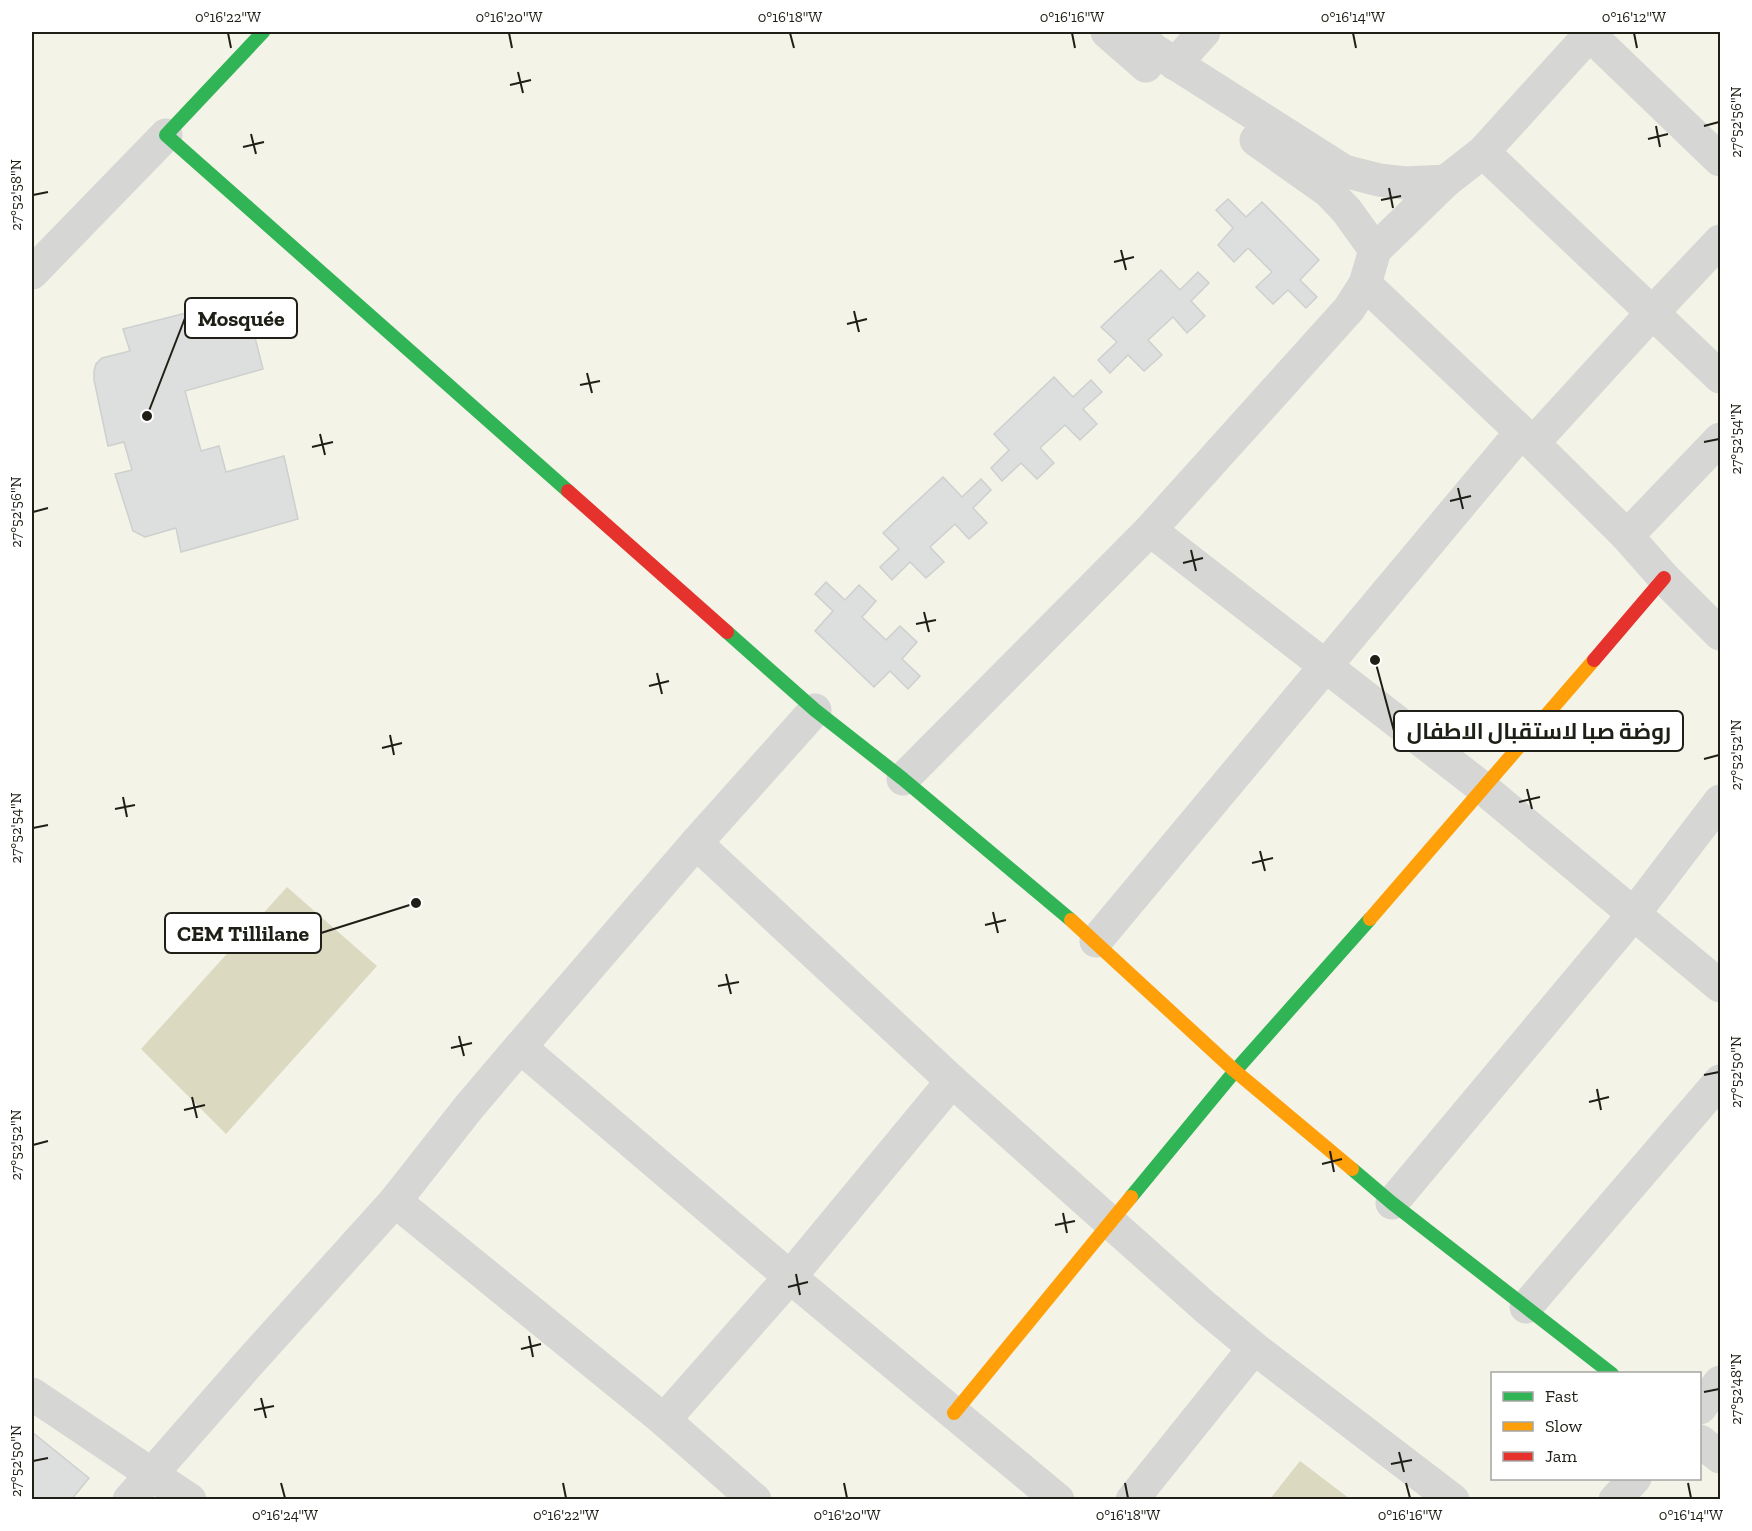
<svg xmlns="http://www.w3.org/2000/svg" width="1752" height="1531" viewBox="0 0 1752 1531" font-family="'Zilla Slab',Cairo,serif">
	<rect width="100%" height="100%" fill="#f3f3e7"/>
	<g fill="#dbdac0">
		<path d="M287,887L377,966L226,1134L141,1049Z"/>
		<path d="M1300,1461L1350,1499H1270Z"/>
	</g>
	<g fill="#dcdfdd" stroke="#cdd0ce" stroke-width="1.5">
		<path d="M1228,199L1246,217L1262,202L1319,260L1300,280L1317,297L1306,308L1288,290L1273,304L1256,287L1272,272L1248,248L1234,262L1218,245L1233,228L1216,210Z"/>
		<path d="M1161,270L1180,290L1198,272L1209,283L1191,301L1205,316L1187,333L1173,317L1148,340L1162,355L1144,371L1128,355L1110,373L1098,360L1117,342L1101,327Z"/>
		<path d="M245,298L263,369L185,391L201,451L219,446L226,472L284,456L298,519L181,552L176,528L145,537L133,531L115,474L132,470L124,442L108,446L94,380V371L96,364L102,358L130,351L123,329Z"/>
		<path d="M1054,377L1073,397L1091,380L1102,392L1083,409L1097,424L1080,440L1065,425L1040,448L1054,463L1037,479L1021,463L1002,481L991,468L1009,450L994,434Z"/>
		<path d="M943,477L962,497L981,479L991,490L973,508L987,523L969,539L955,524L930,547L944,562L926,578L910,562L892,580L880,567L899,549L883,533Z"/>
		<path d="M826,582L845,600L859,585L876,601L862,617L886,640L900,626L917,642L902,659L920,676L908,689L890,671L874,687L815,631L833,611L815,594Z"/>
		<path d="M32,1432L89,1478L71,1500H32Z"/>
	</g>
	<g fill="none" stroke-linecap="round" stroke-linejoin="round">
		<g stroke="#d6d6d4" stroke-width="33">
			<path d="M1107,32L1146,66"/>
			<path d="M1135,32L1154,50L1344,171L1379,180L1405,183L1446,181"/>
			<path d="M1589,34L1720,160"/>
			<path d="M1175,64L1204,32"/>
			<path d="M1256,140L1328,191L1347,211L1375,250"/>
			<path d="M1483,152L1720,377"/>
			<path d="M32,273L166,135"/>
			<path d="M1365,284L1533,443L1627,536L1664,578L1720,634"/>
			<path d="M1533,443L1652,313L1720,241"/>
			<path d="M1150,530L1484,789L1720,986"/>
			<path d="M1627,536L1720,439"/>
			<path d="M903,779L1150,530L1349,309L1365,284L1375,250L1446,181L1483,152L1592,32"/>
			<path d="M696,843L952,1081L1205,1307L1254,1348L1453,1500"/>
			<path d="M1096,941L1521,432"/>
			<path d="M520,1047L790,1277L1058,1500"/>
			<path d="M395,1201L664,1420L755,1500"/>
			<path d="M1392,1203L1633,915L1720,801"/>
			<path d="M1526,1307L1720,1081"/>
			<path d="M32,1394L190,1500"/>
			<path d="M1700,1408L1720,1382"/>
			<path d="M664,1420L790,1277L952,1081"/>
			<path d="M1700,1441L1720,1457"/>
			<path d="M129,1500L248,1364L395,1201L469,1107L520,1047L696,843L815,710"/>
			<path d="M1132,1500L1254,1348"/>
			<path d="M1615,1500L1635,1478"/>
		</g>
		<g stroke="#30b455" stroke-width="14">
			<path d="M263,32L166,135L568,491"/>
			<path d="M727,632L815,710L903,779L1071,920"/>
			<path d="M1352,1169L1392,1203L1612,1374"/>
			<path d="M1131,1197L1235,1071L1370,919"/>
		</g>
		<g stroke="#ff9f0a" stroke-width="14">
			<path d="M1370,919L1594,660"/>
			<path d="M1071,920L1235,1071L1352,1169"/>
			<path d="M954,1413L1131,1197"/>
		</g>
		<g stroke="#e5322d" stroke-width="14">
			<path d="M568,491L727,632"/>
			<path d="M1594,660L1664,578"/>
		</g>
	</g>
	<path fill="none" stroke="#1f1f17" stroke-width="2" d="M228,33L231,48M509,33L512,48M790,33L794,48M1072,33L1075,48M1353,33L1356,48M1634,33L1637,48M518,72L523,93M510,85L531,80M1656,126L1660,147M1704,126L1719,122M251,134L256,154M1648,139L1668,134M243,147L264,142M1389,188L1393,208M33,195L48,192M1381,200L1401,196M1121,250L1126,270M1114,262L1134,257M854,311L859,332M847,324L867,319M587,373L592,393M580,385L600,381M320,434L325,455M1704,442L1719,439M312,447L333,442M1458,488L1463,509M1450,501L1471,496M33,512L48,508M1191,550L1196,571M1183,563L1203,558M924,612L929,632M916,624L936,620M657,673L662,694M649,686L669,681M390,735L394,755M382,748L402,743M1704,759L1719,755M1527,789L1532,809M123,797L127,817M1519,802L1540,797M115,809L135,805M33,828L48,825M1260,851L1265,871M1252,863L1273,858M993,912L998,933M985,925L1006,920M726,974L731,994M718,986L739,982M459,1036L464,1056M451,1048L472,1043M1704,1075L1719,1072M1597,1089L1601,1110M192,1097L197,1118M1589,1102L1609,1097M184,1110L205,1105M33,1145L48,1141M1330,1151L1334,1172M1322,1164L1342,1159M1063,1213L1067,1233M1055,1225L1075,1221M796,1274L800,1295M788,1287L808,1282M529,1336L533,1357M521,1349L541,1344M1704,1392L1719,1389M261,1398L266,1418M254,1410L274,1406M1399,1452L1404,1472M33,1461L48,1458M1391,1464L1412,1460M281,1483L285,1498M563,1483L566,1498M844,1483L847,1498M1125,1483L1128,1498M1406,1483L1410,1498M1688,1483L1691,1498"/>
	<path fill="none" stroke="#1f1f17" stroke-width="2" d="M147 416L185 318M1375 660L1394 731M416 903L321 933"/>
	<g fill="#1f1f17" stroke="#fff" stroke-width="2">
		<circle cx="147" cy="416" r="6"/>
		<circle cx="1375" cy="660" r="6"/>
		<circle cx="416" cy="903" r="6"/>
	</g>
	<g fill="#fff" stroke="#1f1f17" stroke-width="2">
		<rect x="185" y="298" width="112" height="40" rx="6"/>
		<rect x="1394" y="711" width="289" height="40" rx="6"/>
		<rect x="165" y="913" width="156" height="40" rx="6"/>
	</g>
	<g font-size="22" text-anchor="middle" font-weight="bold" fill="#1f1f17">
		<text x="241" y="326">Mosquée</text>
		<text x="1539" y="739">روضة صبا لاستقبال الاطفال</text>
		<text x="243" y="941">CEM Tillilane</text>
	</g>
	<rect width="1752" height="1531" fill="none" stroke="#ffffff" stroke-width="66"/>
	<rect x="1491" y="1372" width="210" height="108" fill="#ffffff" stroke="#a5a5a2" stroke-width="1.5"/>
	<rect x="1503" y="1392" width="30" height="9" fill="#30b455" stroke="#a5a5a2" stroke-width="1.5"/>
	<text x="1545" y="1402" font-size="18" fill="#1f1f17">Fast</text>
	<rect x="1503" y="1422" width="30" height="9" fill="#ff9f0a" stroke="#a5a5a2" stroke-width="1.5"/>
	<text x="1545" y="1432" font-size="18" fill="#1f1f17">Slow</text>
	<rect x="1503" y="1452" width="30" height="9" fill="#e5322d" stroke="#a5a5a2" stroke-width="1.5"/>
	<text x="1545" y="1462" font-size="18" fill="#1f1f17">Jam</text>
	<rect x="33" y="33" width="1686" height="1465" fill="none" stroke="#1f1f17" stroke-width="2"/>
	<g font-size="15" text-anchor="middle" fill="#1f1f17">
		<text x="228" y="22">0°16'22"W</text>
		<text x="509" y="22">0°16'20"W</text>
		<text x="790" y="22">0°16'18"W</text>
		<text x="1072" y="22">0°16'16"W</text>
		<text x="1353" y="22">0°16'14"W</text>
		<text x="1634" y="22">0°16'12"W</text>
		<text transform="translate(1736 122) rotate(-90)" y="5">27°52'56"N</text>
		<text transform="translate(16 195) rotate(-90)" y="5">27°52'58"N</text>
		<text transform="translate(1736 439) rotate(-90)" y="5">27°52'54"N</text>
		<text transform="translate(16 512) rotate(-90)" y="5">27°52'56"N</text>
		<text transform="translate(1736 755) rotate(-90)" y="5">27°52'52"N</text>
		<text transform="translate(16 828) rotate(-90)" y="5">27°52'54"N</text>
		<text transform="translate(1736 1072) rotate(-90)" y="5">27°52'50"N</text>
		<text transform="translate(16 1145) rotate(-90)" y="5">27°52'52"N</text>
		<text transform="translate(1736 1389) rotate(-90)" y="5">27°52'48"N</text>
		<text transform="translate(16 1461) rotate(-90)" y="5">27°52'50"N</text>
		<text x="285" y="1520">0°16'24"W</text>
		<text x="566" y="1520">0°16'22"W</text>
		<text x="847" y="1520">0°16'20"W</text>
		<text x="1128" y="1520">0°16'18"W</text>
		<text x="1410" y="1520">0°16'16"W</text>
		<text x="1691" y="1520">0°16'14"W</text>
	</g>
</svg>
